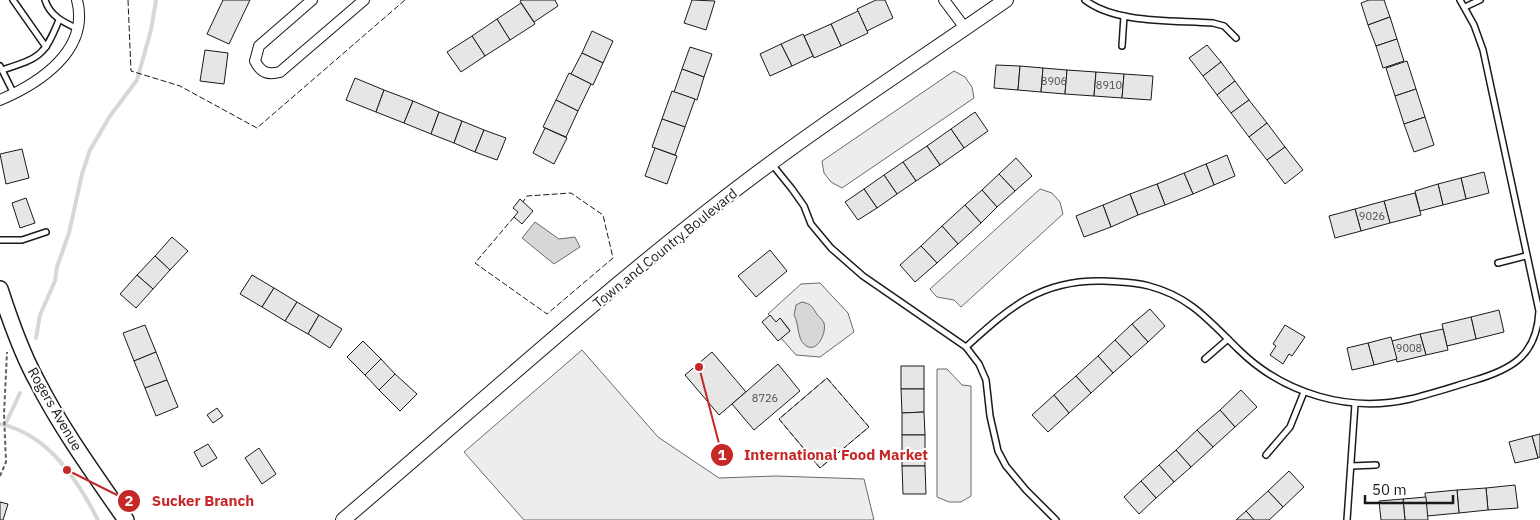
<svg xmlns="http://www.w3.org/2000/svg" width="1540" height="520" viewBox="0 0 1540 520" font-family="'IBM Plex Sans',sans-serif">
	<rect width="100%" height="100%" fill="#fff"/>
	<g fill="#ededed" stroke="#6a6a6a">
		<path d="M954,71L965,77L972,87L974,98L842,188L831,182L824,173L822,161Z"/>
		<path d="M1040,189L1052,193L1060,202L1063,214L961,307L954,300L937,297L930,289Z"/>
		<path d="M820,283L848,313L854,332L820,357L796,355L781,338L790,330L780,318L776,322L768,314L801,284Z"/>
		<path d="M582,350L658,437L719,478L776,476L864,479L874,520H524L464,452Z"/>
		<path d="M937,369H947L962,385L971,386V496L961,502H949L937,497Z"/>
		<path d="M827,378L869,427L820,468L779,419Z"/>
	</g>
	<g fill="#d7d7d7" stroke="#6a6a6a">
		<path d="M535,222L559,239L575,237L580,247L554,264L522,238Z"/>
		<path d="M802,302C811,304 812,306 816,313C819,317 822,319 824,323C827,333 816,356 804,344C797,338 799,323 794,315L796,305Z"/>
	</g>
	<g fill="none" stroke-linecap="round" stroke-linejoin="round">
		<g stroke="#d7d7d7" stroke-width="4">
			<path d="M36,338L40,315L55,281L57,267L69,233L82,174L90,150L110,116L137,80L151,30L156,0"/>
			<path d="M0,424C48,434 77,479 98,520"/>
			<path d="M5,425L20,393"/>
		</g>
	</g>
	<g fill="#e6e6e6" stroke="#1a1a1a">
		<path d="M223,0H250L229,44L207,34Z"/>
		<path d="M522,0H555L558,6L534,22L520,1Z"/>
		<path d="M692,0L715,1L706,30L684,23Z"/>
		<path d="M876,0H885L893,18L867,31L857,9Z"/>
		<path d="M1369,0H1384L1390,17L1368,25L1361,3Z"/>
		<path d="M521,3L535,24L510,40L497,19Z"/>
		<path d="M858,11L868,33L841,46L831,24Z"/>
		<path d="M1390,17L1397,39L1376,46L1368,25Z"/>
		<path d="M497,19L510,40L485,56L472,36Z"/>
		<path d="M831,24L841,46L814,58L804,36Z"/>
		<path d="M592,31L613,41L603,63L582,53Z"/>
		<path d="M803,34L813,56L792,66L781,44Z"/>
		<path d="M472,36L485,56L461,72L447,52Z"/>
		<path d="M1397,39L1404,61L1383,68L1376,46Z"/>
		<path d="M781,44L792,66L770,76L760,54Z"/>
		<path d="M1207,45L1221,62L1203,76L1189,58Z"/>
		<path d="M690,47L712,54L704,77L682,69Z"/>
		<path d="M205,50L228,53L224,84L200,81Z"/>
		<path d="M582,53L603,63L593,85L571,74Z"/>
		<path d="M1407,61L1416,89L1395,96L1386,68Z"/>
		<path d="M1221,62L1235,81L1217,95L1203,76Z"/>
		<path d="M996,65L1020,66L1018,90L994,88Z"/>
		<path d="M1020,66L1043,68L1041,92L1018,90Z"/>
		<path d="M1043,68L1067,70L1065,94L1041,92Z"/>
		<path d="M682,69L704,77L697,100L674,92Z"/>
		<path d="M1067,70L1096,72L1094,96L1065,94Z"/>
		<path d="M1096,72L1124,74L1122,98L1094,96Z"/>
		<path d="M569,73L591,84L578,111L556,100Z"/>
		<path d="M1124,74L1153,76L1151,100L1122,98Z"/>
		<path d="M355,78L384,90L376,112L346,100Z"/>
		<path d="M1235,81L1249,100L1231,113L1217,95Z"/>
		<path d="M1416,89L1425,117L1404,124L1395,96Z"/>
		<path d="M384,90L413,101L404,123L376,112Z"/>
		<path d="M672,91L695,99L685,127L662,119Z"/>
		<path d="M556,100L578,111L566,137L543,127Z"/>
		<path d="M1249,100L1267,123L1249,137L1231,113Z"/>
		<path d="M413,101L439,112L431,134L404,123Z"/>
		<path d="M439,112L462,121L454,143L431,134Z"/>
		<path d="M975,112L988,131L964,148L951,129Z"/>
		<path d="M1425,117L1434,145L1414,152L1404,124Z"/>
		<path d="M662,119L685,127L675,155L652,147Z"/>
		<path d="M462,121L484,130L475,152L454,143Z"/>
		<path d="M1267,123L1285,147L1267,160L1249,137Z"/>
		<path d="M545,128L567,138L554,164L533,153Z"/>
		<path d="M951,129L964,148L940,165L927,146Z"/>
		<path d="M484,130L506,138L497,160L475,152Z"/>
		<path d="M927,146L940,165L916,181L903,162Z"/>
		<path d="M1285,147L1303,170L1285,184L1267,160Z"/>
		<path d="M655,148L677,156L667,184L645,176Z"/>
		<path d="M22,149L29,178L6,184L0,154Z"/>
		<path d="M1227,155L1235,176L1214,185L1206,164Z"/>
		<path d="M1016,158L1032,176L1015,191L999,174Z"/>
		<path d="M903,162L916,181L897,194L884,175Z"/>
		<path d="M1206,164L1214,185L1193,194L1184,173Z"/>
		<path d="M1484,172L1489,193L1466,199L1461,178Z"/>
		<path d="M1184,173L1193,194L1165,205L1157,184Z"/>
		<path d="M999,174L1015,191L997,207L982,190Z"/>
		<path d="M884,175L897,194L877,208L864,189Z"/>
		<path d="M1461,178L1466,199L1443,205L1438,184Z"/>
		<path d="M1157,184L1165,205L1138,215L1130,194Z"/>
		<path d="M1438,184L1443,205L1420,211L1415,191Z"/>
		<path d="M864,189L877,208L858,220L845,202Z"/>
		<path d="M982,190L997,207L981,223L965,205Z"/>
		<path d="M1415,193L1421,215L1390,223L1384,201Z"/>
		<path d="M1130,194L1138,215L1111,227L1103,205Z"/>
		<path d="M26,198L35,223L20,228L12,203Z"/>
		<path d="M520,199L533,211L522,224L514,217L518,212L513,208Z"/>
		<path d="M1384,201L1390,223L1361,231L1355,209Z"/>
		<path d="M965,205L981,223L958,244L942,226Z"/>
		<path d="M1103,205L1111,227L1084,237L1076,216Z"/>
		<path d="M1355,209L1361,231L1335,238L1329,216Z"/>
		<path d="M942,226L958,244L937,263L921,246Z"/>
		<path d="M172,237L188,251L170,270L155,256Z"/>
		<path d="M921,246L937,263L915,282L900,265Z"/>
		<path d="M770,250L787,271L756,297L738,276Z"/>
		<path d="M155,256L170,270L153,289L137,275Z"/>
		<path d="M137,275L153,289L136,308L120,294Z"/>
		<path d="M252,275L274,288L262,307L240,294Z"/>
		<path d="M274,288L297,302L285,321L262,307Z"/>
		<path d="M297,302L319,315L308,334L285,321Z"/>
		<path d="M1150,309L1165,326L1148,342L1132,324Z"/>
		<path d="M1499,310L1504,332L1476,339L1471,317Z"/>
		<path d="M319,315L342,329L330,348L308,334Z"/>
		<path d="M770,315L776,322L780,318L790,331L778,341L762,322Z"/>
		<path d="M1471,317L1476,339L1447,346L1442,324Z"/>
		<path d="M1132,324L1148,342L1131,357L1115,340Z"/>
		<path d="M145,325L156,352L134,361L123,333Z"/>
		<path d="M1285,325L1305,337L1292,356L1289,354L1283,364L1270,355L1276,346L1273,344Z"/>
		<path d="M1443,329L1448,350L1426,355L1420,334Z"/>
		<path d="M1420,334L1426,355L1397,362L1392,341Z"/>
		<path d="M1391,337L1397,359L1374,365L1368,343Z"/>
		<path d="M1115,340L1131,357L1113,373L1098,356Z"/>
		<path d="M363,341L381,359L365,375L347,357Z"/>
		<path d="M1368,343L1374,365L1352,370L1347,348Z"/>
		<path d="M156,352L167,380L145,388L134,361Z"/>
		<path d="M712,352L746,392L719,415L685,375Z"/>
		<path d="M1098,356L1113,373L1091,393L1076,376Z"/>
		<path d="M381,359L395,374L379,390L365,375Z"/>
		<path d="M778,364L800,391L754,430L732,404Z"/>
		<rect x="901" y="366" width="23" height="23"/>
		<path d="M395,374L417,394L400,411L379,390Z"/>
		<path d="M1076,376L1091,393L1069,413L1054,395Z"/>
		<path d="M167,380L178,407L156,416L145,388Z"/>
		<path d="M901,389H924V412L902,413Z"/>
		<path d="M1241,390L1257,407L1235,427L1220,410Z"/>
		<path d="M1054,395L1069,413L1048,432L1032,415Z"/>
		<path d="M217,408L223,416L213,423L207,415Z"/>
		<path d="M1220,410L1235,427L1213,447L1197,430Z"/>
		<path d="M924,412L925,435H902V413Z"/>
		<path d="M1197,430L1213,447L1191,467L1176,450Z"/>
		<path d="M1540,434V457L1538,458L1532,436Z"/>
		<rect x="902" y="435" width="23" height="31"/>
		<path d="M1532,436L1538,458L1515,463L1509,442Z"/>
		<path d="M208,444L217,458L202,467L194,452Z"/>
		<path d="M259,448L276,474L262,484L245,458Z"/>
		<path d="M1176,450L1191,467L1174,482L1159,465Z"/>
		<path d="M1159,465L1174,482L1156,498L1141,481Z"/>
		<path d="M902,466H925L926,494H903Z"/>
		<path d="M1289,471L1304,487L1283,507L1268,491Z"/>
		<path d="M1141,481L1156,498L1139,514L1124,497Z"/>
		<path d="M1515,485L1518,508L1488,510L1486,488Z"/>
		<path d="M1486,488L1488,510L1459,513L1457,490Z"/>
		<path d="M1457,490L1459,513L1427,516L1425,493Z"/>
		<path d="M1268,491L1283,507L1269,520H1254L1246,511Z"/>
		<path d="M1426,497L1428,520H1405L1403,499Z"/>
		<path d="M1403,499L1405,520H1381L1379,501Z"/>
		<path d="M0,502L8,504L3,520H0Z"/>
		<path d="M1246,511L1254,520H1236Z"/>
	</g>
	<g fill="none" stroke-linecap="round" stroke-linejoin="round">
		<g stroke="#1a1a1a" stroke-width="8">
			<g id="service">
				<path d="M13,0L46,47"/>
				<path d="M45,0C50,16 63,22 78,29"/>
				<path d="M1085,0C1116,24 1174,20 1213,23L1224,26L1236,38"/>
				<path d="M1465,7L1480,0"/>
				<path d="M1122,46L1124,16"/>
				<path d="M0,66L14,94"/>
				<path d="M2,70C39,58 44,57 59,20"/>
				<path d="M771,163L792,189L804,206L811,224L831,248L863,276L966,347L979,364L986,380L990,416L998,451L1006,466L1026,490L1056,520"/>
				<path d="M0,240H22L46,232"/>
				<path d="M1498,263L1526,256"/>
				<path d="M966,347C1010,307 1041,279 1104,281C1118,282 1135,282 1149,286C1191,297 1210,322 1239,350C1284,394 1349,413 1410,399C1431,394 1452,387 1472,381C1511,370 1537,356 1539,311L1483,50L1474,25L1460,0"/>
				<path d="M1205,359L1228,339"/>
				<path d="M1266,455L1290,427L1304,392"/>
				<path d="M1351,466L1376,465"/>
				<path d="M1347,520L1355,404"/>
			</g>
		</g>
		<g stroke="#1a1a1a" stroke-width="12">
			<g id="minor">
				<path d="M312,0L259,46L255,61C261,73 268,75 280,72L364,0"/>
				<path d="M944,0L965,28"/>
				<path d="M0,100C40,83 90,50 77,0"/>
			</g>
		</g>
		<g stroke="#1a1a1a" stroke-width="16">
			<path id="tertiary" d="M343,520C469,413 591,302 722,200C813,129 911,66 1006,0"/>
		</g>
		<g stroke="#1a1a1a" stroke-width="18">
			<path id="secondary" d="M0,289C10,320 21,352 37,381C62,430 95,475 126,520"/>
		</g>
		<path stroke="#5f5f5f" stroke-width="2" stroke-dasharray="4 2.5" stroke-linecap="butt" d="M0,476L6,462L4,414L7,352"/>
		<use href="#service" stroke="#fff" stroke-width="5"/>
		<use href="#minor" stroke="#fff" stroke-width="10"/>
		<use href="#tertiary" stroke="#fff" stroke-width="14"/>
		<use href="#secondary" stroke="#fff" stroke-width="15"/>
		<g stroke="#1a1a1a" stroke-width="1" stroke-dasharray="6 2.5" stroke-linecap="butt">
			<path d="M128,0L131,71L180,86L257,128L405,0"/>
			<path d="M514,217L475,263L547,314L613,258L603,215L571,193L527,196L523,202"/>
			<path d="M827,378L869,427L820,468L779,419Z"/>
		</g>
	</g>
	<g text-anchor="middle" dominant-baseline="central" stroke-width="4" stroke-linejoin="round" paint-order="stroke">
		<g font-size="11" fill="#4d4d4d">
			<text x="1054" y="81">8906</text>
			<text x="1109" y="85">8910</text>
			<text x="1372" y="216">9026</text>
			<text x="1409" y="348">9008</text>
			<text x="765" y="398">8726</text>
		</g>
		<g font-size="14" fill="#1a1a1a" stroke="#fff">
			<text transform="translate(665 248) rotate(-39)">Town and Country Boulevard</text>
			<text transform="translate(55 409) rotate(60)">Rogers Avenue</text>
		</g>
	</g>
	<path fill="none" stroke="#c62828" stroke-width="2" d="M699 367L722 455M67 470L129 501"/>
	<g fill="#c62828" stroke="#fff" stroke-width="2">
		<circle cx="699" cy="367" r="5"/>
		<circle cx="67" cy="470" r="5"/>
		<circle cx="722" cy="455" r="12"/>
		<circle cx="129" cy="501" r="12"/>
	</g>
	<g font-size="15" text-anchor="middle" font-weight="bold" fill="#fff">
		<text x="722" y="460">1</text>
		<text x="129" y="506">2</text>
	</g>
	<g font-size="15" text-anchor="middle" font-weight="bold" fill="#c62828" stroke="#fff" stroke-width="4" stroke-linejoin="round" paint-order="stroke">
		<text x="836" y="460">International Food Market</text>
		<text x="203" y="506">Sucker Branch</text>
	</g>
	<path d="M1365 495v8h88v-8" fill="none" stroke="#1a1a1a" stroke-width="2.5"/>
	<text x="1372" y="495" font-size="15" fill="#1a1a1a" stroke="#ffffff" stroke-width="4" paint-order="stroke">50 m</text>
</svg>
